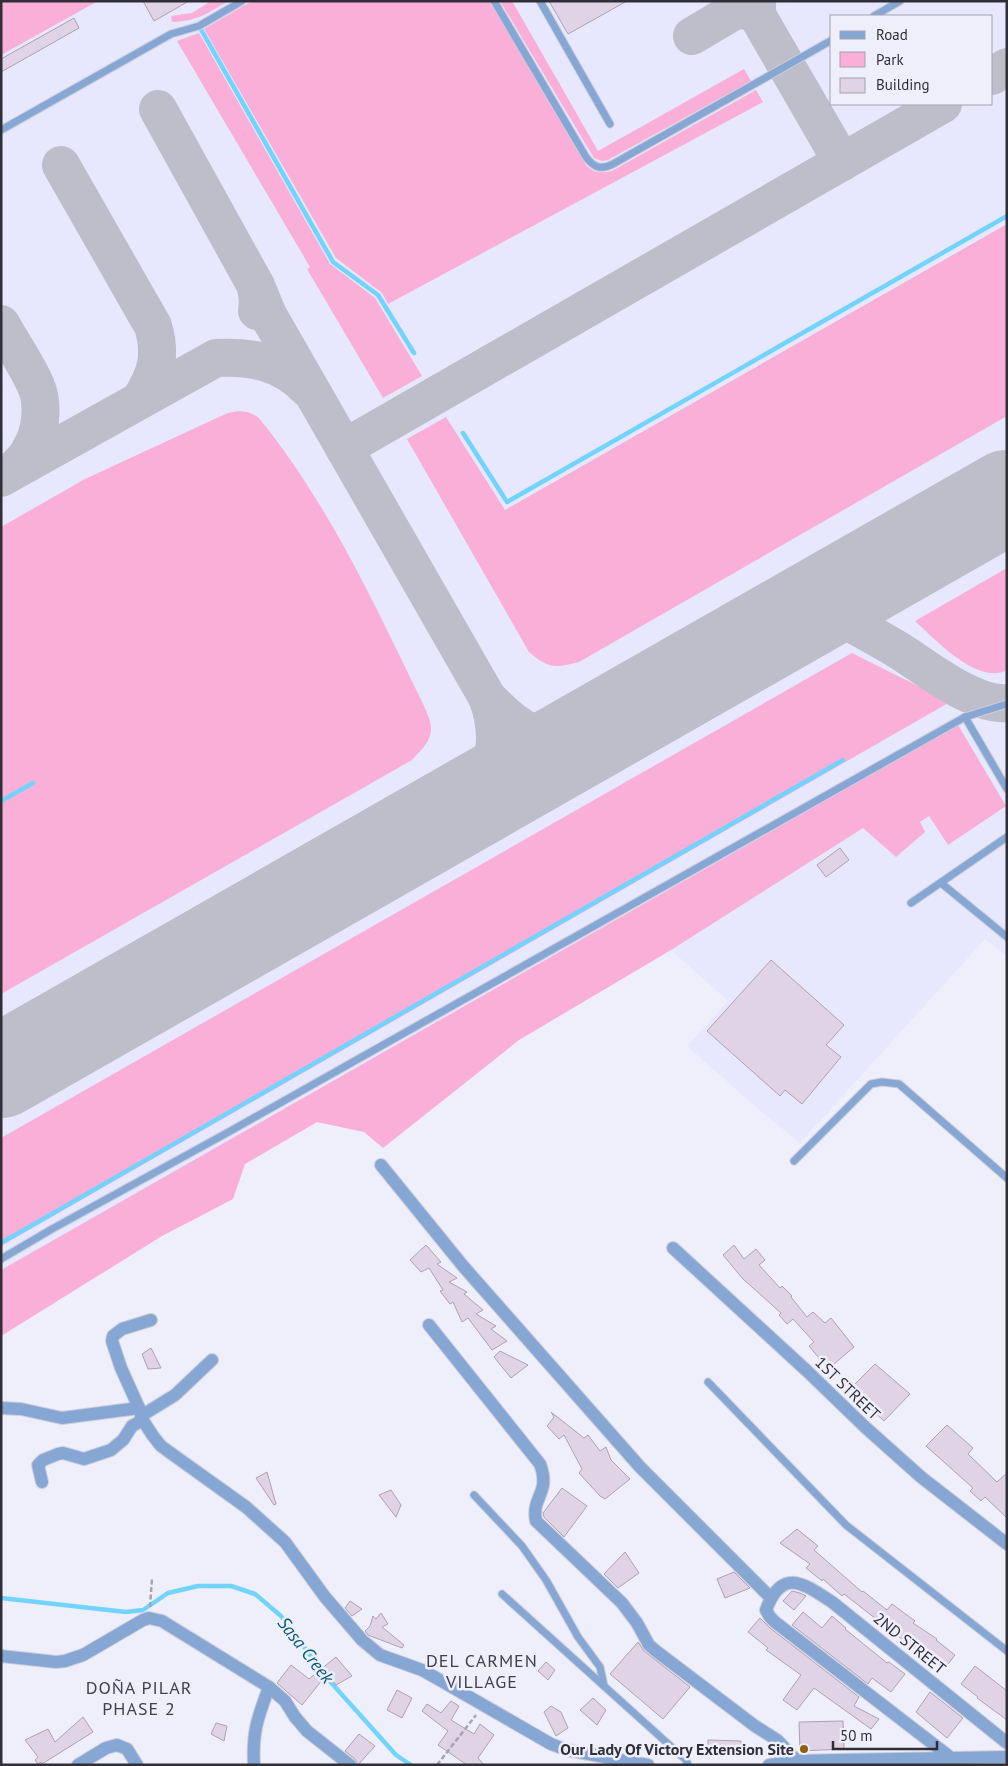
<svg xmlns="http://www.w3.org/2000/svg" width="1008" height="1766" viewBox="0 0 1008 1766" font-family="'PT Sans',sans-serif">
	<rect width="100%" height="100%" fill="#efeffc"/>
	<path fill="#e7e7fe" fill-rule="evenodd" d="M1,1H1007V956L985,939L800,1143L764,1114L687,1046L728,1001L671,950L519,1040L383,1148L364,1132L317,1122L245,1164L233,1199L162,1236L1,1336ZM832,16H992V104H832Z"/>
	<g fill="#f9afd7">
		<path d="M1,1H98L1,55Z"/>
		<path d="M211,1H229C207,13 199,21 172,22L171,16L192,13Z"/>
		<path d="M252,1H490L586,165C594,174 601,173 612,171L756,90L763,102L388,304L382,293L336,258L204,29Z"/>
		<path d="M500,1H512L598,151L744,69L751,81L608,160L602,161L594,158Z"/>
		<path d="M199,33L330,264L375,298L422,376L383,398L307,269L310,267L177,41Z"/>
		<path d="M1007,224V416L579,662C555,668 549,669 529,652L407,439L446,417L505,510Z"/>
		<path d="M238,411L248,412L258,417C321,494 365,584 408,673C413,685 432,717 431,729C431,742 420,751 412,760L1,994V527L85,479L219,417L228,413Z"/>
		<path d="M1007,568V670C978,686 935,639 915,621Z"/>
		<path d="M852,653L950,702L1,1246V1138Z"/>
		<path d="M958,725L1006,806L948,845L929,816L920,822L925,832L896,857L863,828L671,950L519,1040L383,1148L364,1132L317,1122L245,1164L233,1199L162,1236L1,1336V1270Z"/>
	</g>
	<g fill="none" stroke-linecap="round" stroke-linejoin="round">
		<g stroke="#72d4fc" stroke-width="4.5">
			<path d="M199,26L333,262L378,295L414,353"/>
			<path d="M463,433L507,502L1007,216"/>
			<path d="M1,801L33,783"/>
			<path d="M1,1243L843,760"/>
			<path d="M1,1598L126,1612L143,1610L168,1593L198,1586H231L255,1594L281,1616L327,1678L396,1755L411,1765"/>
		</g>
		<g stroke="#bebeca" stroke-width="38">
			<path d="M757,1V15L842,162"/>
			<path d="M692,36L736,10L749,11L757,15"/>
			<path d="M992,76L1007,67"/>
			<path d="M158,109L256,286L258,302L257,311"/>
			<path d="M61,165L153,326C162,356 156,375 140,400"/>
			<path d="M256,286L268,315L487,697C498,726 499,758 481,784C474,794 465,802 457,811"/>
			<path d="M1,324C12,344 27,365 36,386C44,405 41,432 30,450C26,458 19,465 12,471"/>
			<path d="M344,448L943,104"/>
			<path d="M1,478L216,358C251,356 282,362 307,388"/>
			<path d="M817,605C844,620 872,634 898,650C926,667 973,706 1007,703"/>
			<path d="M487,697C522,734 538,742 589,735"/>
		</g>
		<path stroke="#bebeca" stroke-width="94" d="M1,1071L1007,497"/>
	</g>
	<g fill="#e0d3e5" stroke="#ada1b2">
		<path d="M143,1H189L154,21Z"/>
		<path d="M549,1H627L568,34Z"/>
		<path d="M74,18L79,28L1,72V59Z"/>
		<path d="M840,848L849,860L826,877L817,865Z"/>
		<path d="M771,960L844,1025L826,1045L841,1057L802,1104L785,1090L780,1096L707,1031Z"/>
		<path d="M426,1245L441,1262L437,1264L457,1278L449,1282L467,1292L464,1294L483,1310L476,1314L496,1326L491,1329L507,1341L492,1350L468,1318L462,1322L453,1302L450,1304L440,1291L443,1290L429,1268L421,1272L410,1260Z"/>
		<path d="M734,1245L744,1259L756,1249L765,1260L759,1265L780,1288L782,1286L792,1296L791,1297L807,1317L813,1312L825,1323L831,1318L854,1347L828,1369L809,1346L814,1342L793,1319L787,1324L779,1315L781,1313L743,1279L723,1255Z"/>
		<path d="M151,1348L161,1368L148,1369L142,1354Z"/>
		<path d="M500,1351L528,1365L511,1378L494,1357Z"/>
		<path d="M875,1364L910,1394L884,1421L850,1389Z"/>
		<path d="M551,1412L584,1438L588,1435L600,1451L606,1447L611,1460L630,1479L605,1499L600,1496L579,1473L582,1469L564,1435L559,1439L547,1426L554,1417Z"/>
		<path d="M947,1425L973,1448L968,1454L997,1482L1007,1473V1518L985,1497L981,1501L970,1491L973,1488L926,1446Z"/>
		<path d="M267,1472L276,1504L274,1505L256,1478Z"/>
		<path d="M562,1488L587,1506L564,1537L544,1517L543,1513Z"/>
		<path d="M391,1490L401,1505L396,1517L379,1495Z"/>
		<path d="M797,1529L818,1546L814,1550L862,1592L863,1591L887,1610L892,1604L915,1621L913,1623L937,1639L936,1640L955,1655L945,1668L903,1640L844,1594L842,1596L823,1579L822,1581L806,1568L810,1564L780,1543Z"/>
		<path d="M625,1552L639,1573L618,1588L604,1574Z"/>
		<path d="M734,1572L750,1588L725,1598L717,1579Z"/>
		<path d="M792,1591L800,1593L806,1596L794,1610L783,1601Z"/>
		<path d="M350,1601L362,1609L352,1616L345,1608Z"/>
		<path d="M803,1612L822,1628L832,1616L846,1628L845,1629L887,1663L889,1662L905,1674L891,1692L872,1678L868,1684L792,1625Z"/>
		<path d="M381,1613L388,1624L382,1627L404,1645L402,1648L368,1635L365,1631L370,1626L373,1616L376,1619Z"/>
		<path d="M760,1618L770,1628L859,1697L854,1706L879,1719L871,1729L814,1688L797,1710L783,1700L801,1675L766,1650L768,1648L748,1632Z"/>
		<path d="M638,1642L644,1651L690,1687L663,1719L610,1674Z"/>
		<path d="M336,1657L352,1676L336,1685L327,1674L302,1705L277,1683L291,1665L309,1679Z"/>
		<path d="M546,1662L555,1670L548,1680L538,1671Z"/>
		<path d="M975,1666L1007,1691V1720L977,1698L978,1697L961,1684Z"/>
		<path d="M397,1690L412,1698L402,1718L387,1710Z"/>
		<path d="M930,1692L963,1718L947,1738L916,1712Z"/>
		<path d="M593,1698L606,1710L597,1725L580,1710Z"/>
		<path d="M451,1701L459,1706L451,1720L474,1734L480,1724L494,1735L478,1758L484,1765H467L438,1745L448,1731L422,1711L427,1704L441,1713Z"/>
		<path d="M551,1706L561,1712L568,1728L556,1736L544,1712Z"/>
		<path d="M83,1717L93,1732L42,1764L41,1762L38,1764L35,1760L38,1757L25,1740L48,1729L55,1742Z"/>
		<path d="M843,1721L844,1749L800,1751L799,1722Z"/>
		<path d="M216,1723L227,1726L224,1741L211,1734Z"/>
		<path d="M359,1734L375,1746L358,1765L355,1759L345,1751Z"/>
		<path d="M708,1740L741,1741V1755H708Z"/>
	</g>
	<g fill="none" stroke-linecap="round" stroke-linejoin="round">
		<g stroke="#cdccd9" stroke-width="9">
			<g id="service">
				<path d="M494,1L586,157C594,168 601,170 613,164L832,40"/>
				<path d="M540,1L610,124"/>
				<path d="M874,16L900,1"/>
				<path d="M1,130L171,34L199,26L242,1"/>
				<path d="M965,717L1007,789"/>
				<path d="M941,883L1007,937"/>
				<path d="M911,903L1007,837"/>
				<path d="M794,1161L871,1084L882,1082L899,1084L1007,1178"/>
				<path d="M1,1259L52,1229L225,1134L965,717L1007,704"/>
				<path d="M708,1382L846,1525L1007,1651"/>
				<path d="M474,1495L522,1546L546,1580L578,1637L600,1667L604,1686"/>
				<path d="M502,1594L686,1760L688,1765"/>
			</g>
		</g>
		<g stroke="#cdccd9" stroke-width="14">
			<g id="minor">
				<path d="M381,1165L463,1266L640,1467L771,1598"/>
				<path d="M673,1248L807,1371L865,1427L921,1477L1007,1544"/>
				<path d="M151,1320L122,1329L113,1336L112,1341L121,1368L139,1408L144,1422L153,1436L161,1446L179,1459L246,1507L285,1542L325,1597L362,1640L380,1655L422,1670L438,1679L551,1744L567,1750L648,1765"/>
				<path d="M429,1325L540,1464C551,1494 531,1496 536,1521L622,1603L637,1623L649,1645L656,1651L755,1726L777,1740L797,1761"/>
				<path d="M1,1408L21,1409L62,1418L139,1408"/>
				<path d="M141,1416L175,1395L212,1360"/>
				<path d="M42,1482L38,1465L43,1460L58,1454L63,1453L84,1459L111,1450L123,1440L132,1426L143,1420"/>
				<path d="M1,1656L56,1662L65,1661L83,1655L143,1620L149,1618L162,1621L269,1687L285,1701L295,1717L307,1731L350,1765"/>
				<path d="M950,1757L775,1622L770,1617L766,1610C782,1567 803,1583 832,1602L1007,1743"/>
				<path d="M78,1765L106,1748L117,1745L127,1749L137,1765"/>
				<path d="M254,1765C252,1732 258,1717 269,1687"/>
				<path d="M769,1765L797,1761L838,1760L1007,1757"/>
			</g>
		</g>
		<g stroke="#a5a5b0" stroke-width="2.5" stroke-dasharray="5 2.5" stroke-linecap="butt">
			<path d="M150,1607L152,1578"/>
			<path d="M437,1765L476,1715"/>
		</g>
		<use href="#service" stroke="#86a7d4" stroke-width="7"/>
		<use href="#minor" stroke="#86a7d4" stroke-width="12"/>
	</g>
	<circle fill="#8f600a" stroke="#efeffc" stroke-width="2" cx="804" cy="1749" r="5"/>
	<g text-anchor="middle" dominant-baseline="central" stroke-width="5" stroke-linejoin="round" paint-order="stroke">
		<g font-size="16" fill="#302f37" stroke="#efeffc">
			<text transform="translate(848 1388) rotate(44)">1ST STREET</text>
			<text transform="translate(910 1643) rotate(39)">2ND STREET</text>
		</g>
		<g font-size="16" font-weight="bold" fill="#302f37" stroke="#efeffc" text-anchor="end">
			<text x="794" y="1749">Our Lady Of Victory Extension Site</text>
		</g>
		<g font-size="18" font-style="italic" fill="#075b76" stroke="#efeffc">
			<text transform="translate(306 1650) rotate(52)">Sasa Creek</text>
		</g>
		<g font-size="18" letter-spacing="1" fill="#403f50" stroke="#efeffc">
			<text x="482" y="1660">DEL CARMEN<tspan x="482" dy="21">VILLAGE</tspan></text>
			<text x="139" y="1687">DOÑA PILAR<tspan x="139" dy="21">PHASE 2</tspan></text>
		</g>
	</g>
	<rect width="1008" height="1766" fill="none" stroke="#302f37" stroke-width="5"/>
	<rect x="830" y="15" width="162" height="90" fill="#efeffc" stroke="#a3a2ad"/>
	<rect x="840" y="31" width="25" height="8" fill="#86a7d4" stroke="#a3a2ad"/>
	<text x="876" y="40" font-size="15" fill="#302f37">Road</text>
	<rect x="840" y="52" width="25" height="15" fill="#f9afd7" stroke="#a3a2ad"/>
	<text x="876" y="65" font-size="15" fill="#302f37">Park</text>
	<rect x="840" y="78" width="25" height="15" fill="#e0d3e5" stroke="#a3a2ad"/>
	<text x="876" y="90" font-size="15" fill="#302f37">Building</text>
	<path d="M833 1741v8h104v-8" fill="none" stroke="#302f37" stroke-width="2.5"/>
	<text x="840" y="1741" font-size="15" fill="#302f37" stroke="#efeffc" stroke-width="4" paint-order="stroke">50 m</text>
</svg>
